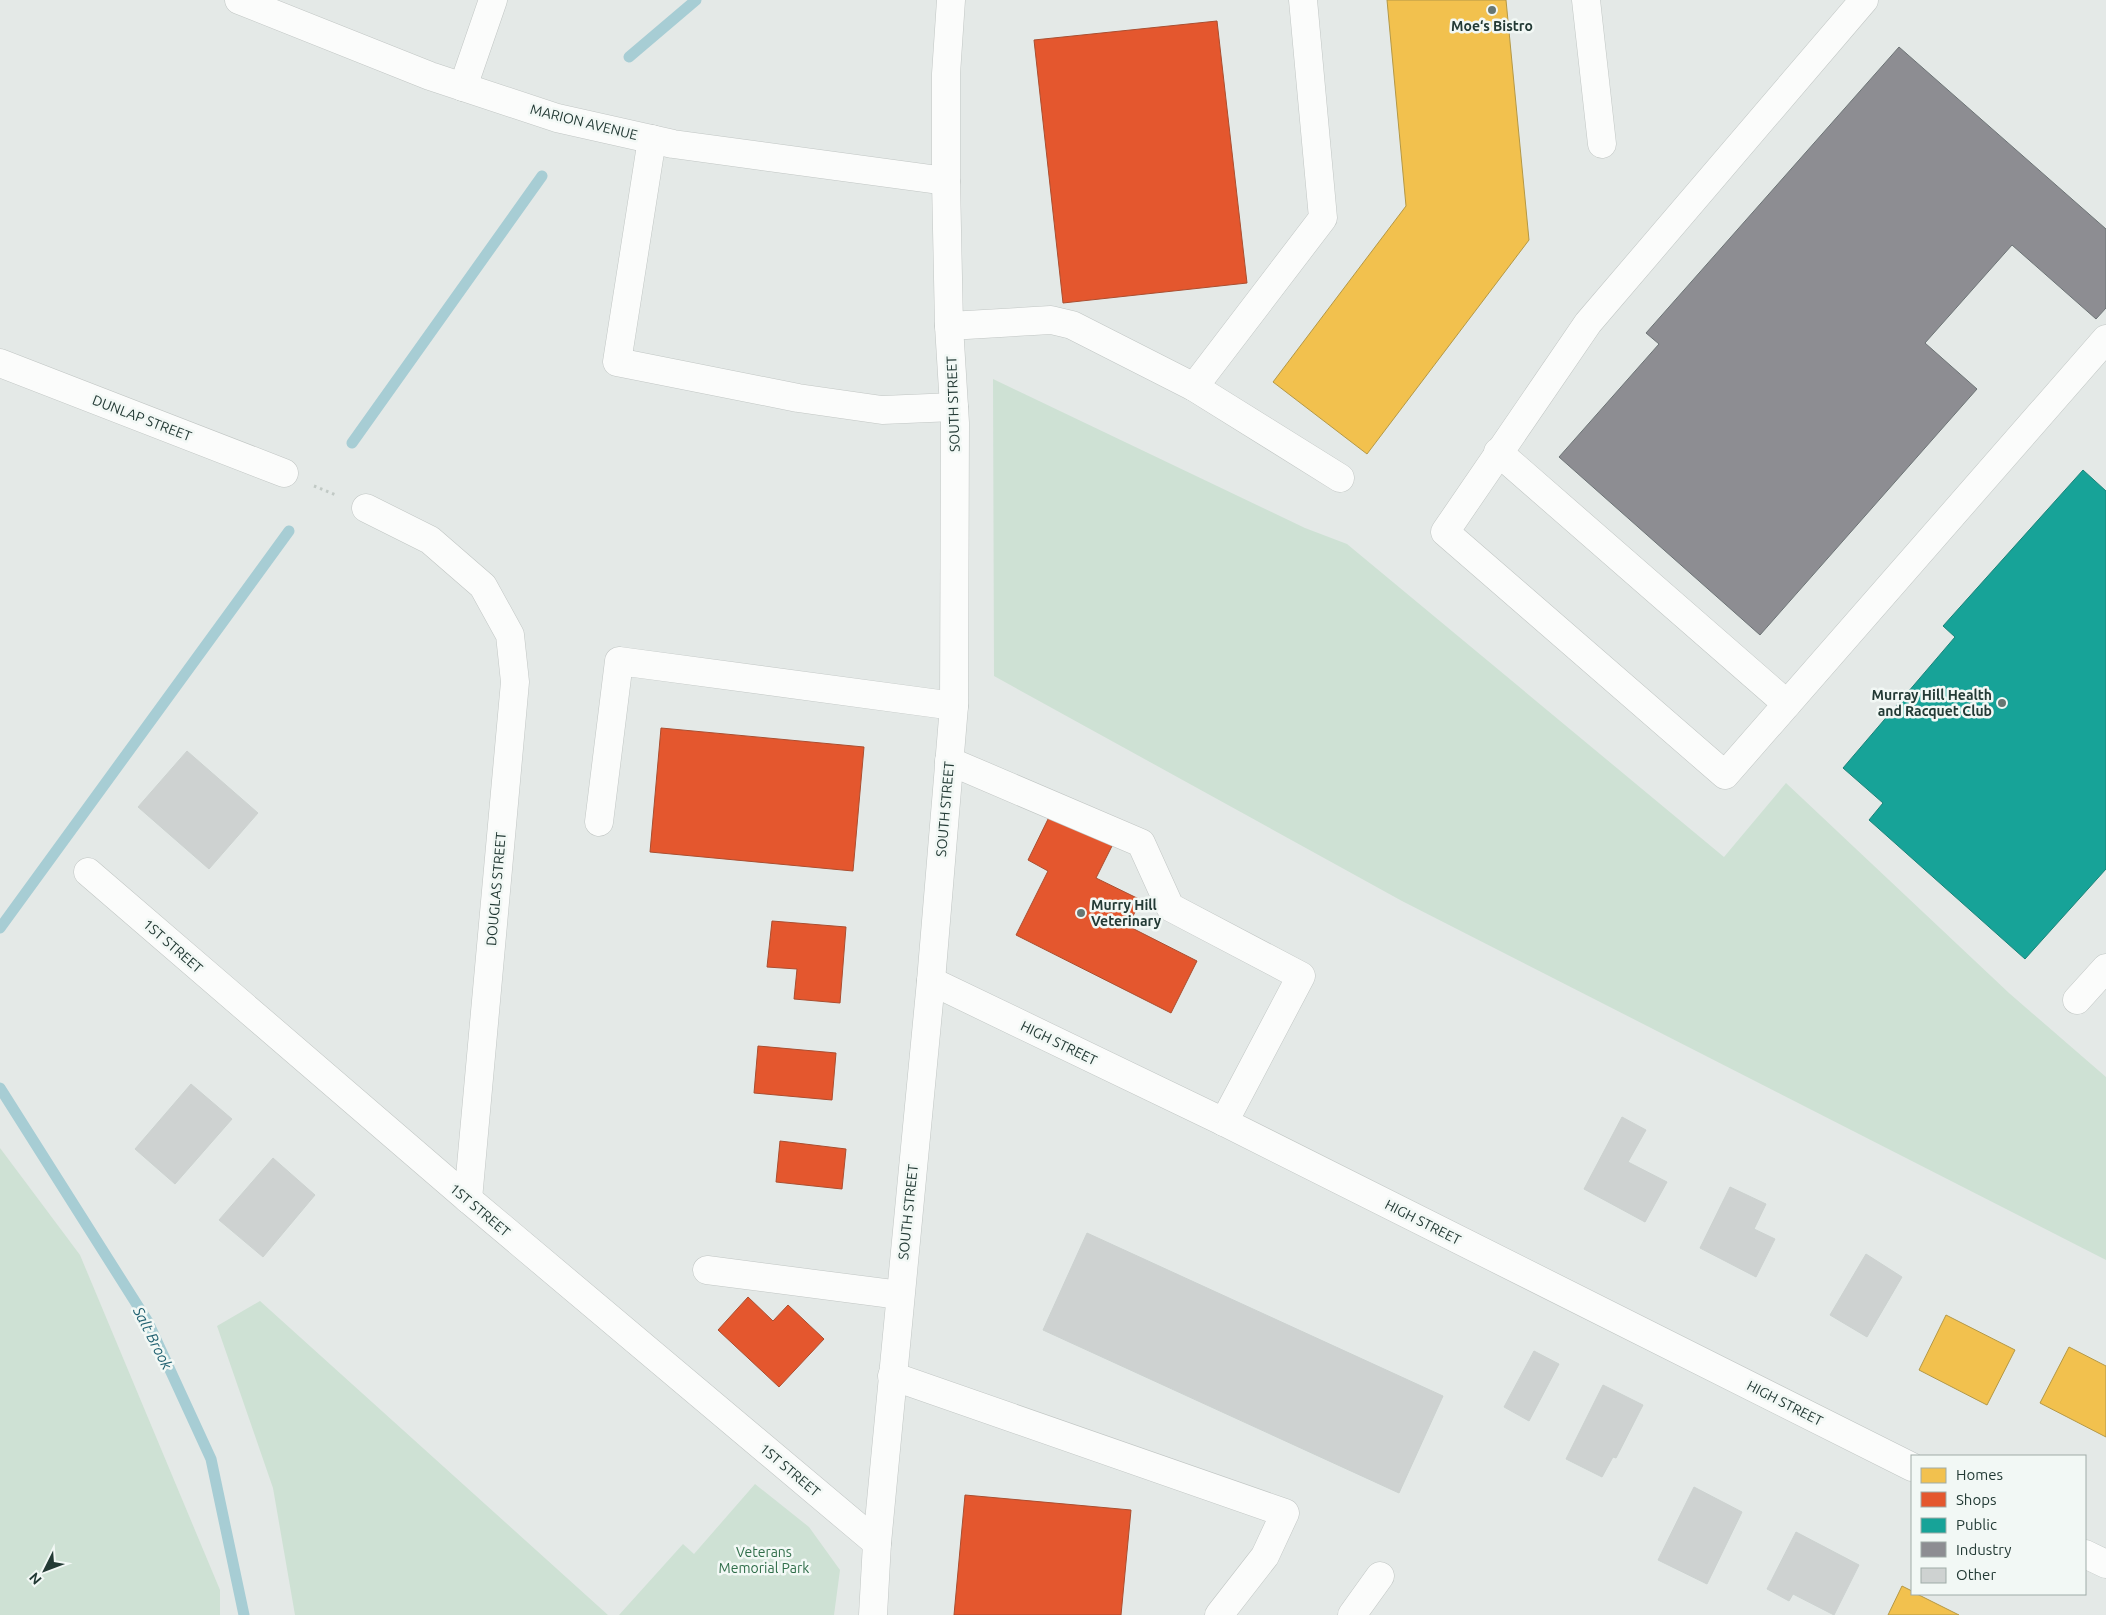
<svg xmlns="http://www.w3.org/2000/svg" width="2106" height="1615" viewBox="0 0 2106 1615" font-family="Ubuntu,sans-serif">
	<rect width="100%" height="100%" fill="#e4e9e7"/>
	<g fill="#cee1d4">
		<path d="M993,379L1305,528L1347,544L1724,857L1786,783L2009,993L2106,1077V1260L1402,901L994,676Z"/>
		<path d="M0,1148L80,1255L220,1590V1615H0Z"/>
		<path d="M260,1301L608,1615H295L273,1488L217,1326Z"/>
		<path d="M755,1484L809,1527L840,1570L834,1615H619L683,1544L694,1554Z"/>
	</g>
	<g fill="#f2c14e" stroke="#b49846">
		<path d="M1387,0H1506L1529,240L1367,454L1273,382L1406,206Z"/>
		<path d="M1946,1315L2015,1350L1987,1405L1919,1370Z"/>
		<path d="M2069,1347L2106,1366V1437L2040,1403Z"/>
		<path d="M1902,1586L1912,1591V1594H1917L1959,1615H1888Z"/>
	</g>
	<g fill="#e4572e" stroke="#aa4e30">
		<path d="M1217,21L1247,283L1063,303L1034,40Z"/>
		<path d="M661,728L864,747L853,871L650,852Z"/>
		<path d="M1051,813L1113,844L1096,878L1141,900L1128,926L1197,961L1171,1013L1016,935L1048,871L1028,860Z"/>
		<path d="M772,921L846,927L840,1003L794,999L797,969L767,967Z"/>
		<path d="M758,1046L836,1053L832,1100L754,1093Z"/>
		<path d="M780,1141L846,1149L842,1189L776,1182Z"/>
		<path d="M748,1297L773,1321L788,1305L824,1339L779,1387L718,1330Z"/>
		<path d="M965,1495L1131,1510L1121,1615H954Z"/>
	</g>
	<path fill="#17a398" stroke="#1b847a" d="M2083,470L2106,491V869L2025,959L1869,820L1883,803L1843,768L1955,637L1943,626Z"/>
	<path fill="#8d8d92" stroke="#6d7476" d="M1899,47L2106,229V308L2096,319L2012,245L1925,343L1977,389L1760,635L1559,457L1659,344L1646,333Z"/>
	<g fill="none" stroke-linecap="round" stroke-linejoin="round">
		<g stroke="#a7cdd4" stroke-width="11">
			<path d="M629,57L696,0"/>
			<path d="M352,443L542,176"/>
			<path d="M0,928L289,531"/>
			<path d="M0,1088L148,1322L211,1459L244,1615"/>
		</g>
	</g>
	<g fill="#ced2d1" stroke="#ccd2d0">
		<path d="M187,751L258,813L209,869L138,807Z"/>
		<path d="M191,1084L232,1119L175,1184L135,1149Z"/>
		<path d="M1622,1117L1646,1130L1628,1162L1667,1182L1645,1222L1584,1189Z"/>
		<path d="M273,1158L315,1195L263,1257L219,1220Z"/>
		<path d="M1730,1187L1766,1204L1754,1229L1775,1239L1756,1277L1700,1248Z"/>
		<path d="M1087,1233L1443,1396L1399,1493L1043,1330Z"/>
		<path d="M1866,1254L1902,1277L1867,1337L1830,1315Z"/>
		<path d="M1534,1351L1559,1364L1529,1421L1504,1407Z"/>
		<path d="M1603,1385L1643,1405L1616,1458L1613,1457L1602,1477L1566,1459Z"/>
		<path d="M1694,1487L1742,1512L1707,1584L1658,1560Z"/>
		<path d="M1796,1532L1859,1565L1834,1615L1793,1594L1789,1601L1767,1589Z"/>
	</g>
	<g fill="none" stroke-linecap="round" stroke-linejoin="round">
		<g stroke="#c1c6c4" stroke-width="29">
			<g id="minor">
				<path d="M239,0L430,76L557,118L673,144L946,181"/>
				<path d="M1586,0L1602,144"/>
				<path d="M1864,0L1588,323L1445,532L1725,775L2106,339"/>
				<path d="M463,87L493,0"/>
				<path d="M652,139L617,362L798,398L882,410L954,407"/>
				<path d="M949,326L1051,320L1072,325L1194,387L1340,478"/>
				<path d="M0,363L284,473"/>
				<path d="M1194,387L1323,218L1303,0"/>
				<path d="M1498,452L1787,704"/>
				<path d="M366,508L430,540L483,586L510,635L515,682L468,1199"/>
				<path d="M949,761L1141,843L1170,907L1301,976L1224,1122"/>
				<path d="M599,822L619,661L954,706"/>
				<path d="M88,872L468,1199L877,1543"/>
				<path d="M931,981L1224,1122L1912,1467"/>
				<path d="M2077,1000L2106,968"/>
				<path d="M707,1270L900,1295"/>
				<path d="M892,1376L1285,1513L1265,1556L1219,1615"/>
				<path d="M2085,1554L2106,1564"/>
				<path d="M873,1615L877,1543L931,981L954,706L955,423L949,326L946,181V74L951,0"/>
				<path d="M1352,1615L1380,1576"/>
			</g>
		</g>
		<path stroke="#c1c9c5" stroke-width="3" stroke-dasharray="2.5 4" stroke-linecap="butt" d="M314,486L336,495"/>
		<use href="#minor" stroke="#fbfcfb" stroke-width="28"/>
	</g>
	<g fill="#677773" stroke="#f2f8f5" stroke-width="2">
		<circle cx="1492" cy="10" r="5"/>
		<circle cx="2002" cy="703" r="5"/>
		<circle cx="1081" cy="913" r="5"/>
	</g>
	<g text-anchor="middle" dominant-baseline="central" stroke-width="5" stroke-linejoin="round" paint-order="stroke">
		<g font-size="14" font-weight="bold" fill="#233a35" stroke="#f2f8f5">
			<text x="1492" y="26">Moe‘s Bistro</text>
			<text x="1992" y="695" text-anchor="end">Murray Hill Health<tspan x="1992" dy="16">and Racquet Club</tspan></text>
			<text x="1091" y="905" text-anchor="start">Murry Hill<tspan x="1091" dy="16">Veterinary</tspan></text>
		</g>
		<g font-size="14" fill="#233a35" stroke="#f2f8f5">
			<text transform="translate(584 122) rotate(14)">MARION AVENUE</text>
			<text transform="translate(953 404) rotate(-92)">SOUTH STREET</text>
			<text transform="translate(142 418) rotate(21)">DUNLAP STREET</text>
			<text transform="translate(945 809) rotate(-85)">SOUTH STREET</text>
			<text transform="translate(496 889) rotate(-85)">DOUGLAS STREET</text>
			<text transform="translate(173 946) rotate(41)">1ST STREET</text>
			<text transform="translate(1059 1043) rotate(26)">HIGH STREET</text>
			<text transform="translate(480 1210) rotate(40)">1ST STREET</text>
			<text transform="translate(908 1212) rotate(-84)">SOUTH STREET</text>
			<text transform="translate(1423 1222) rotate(27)">HIGH STREET</text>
			<text transform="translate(1785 1403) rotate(27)">HIGH STREET</text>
			<text transform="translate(790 1470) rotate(40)">1ST STREET</text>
		</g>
		<g font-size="14" fill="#306e4a" stroke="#f2f8f5">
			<text x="764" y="1552">Veterans<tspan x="764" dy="16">Memorial Park</tspan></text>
		</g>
		<g font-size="15" font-style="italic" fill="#226272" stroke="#f2f8f5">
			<text transform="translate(153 1338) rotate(63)">Salt Brook</text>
		</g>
	</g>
	<rect x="1911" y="1455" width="175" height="140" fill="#f2f8f5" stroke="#9faca8"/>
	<rect x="1921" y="1468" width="25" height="15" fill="#f2c14e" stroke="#9faca8"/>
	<text x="1956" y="1480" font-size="15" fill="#233a35">Homes</text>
	<rect x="1921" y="1492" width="25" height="15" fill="#e4572e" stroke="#9faca8"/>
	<text x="1956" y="1505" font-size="15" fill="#233a35">Shops</text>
	<rect x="1921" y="1518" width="25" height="15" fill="#17a398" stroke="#9faca8"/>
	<text x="1956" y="1530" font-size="15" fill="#233a35">Public</text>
	<rect x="1921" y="1542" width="25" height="15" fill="#8d8d92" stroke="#9faca8"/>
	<text x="1956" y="1555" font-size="15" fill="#233a35">Industry</text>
	<rect x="1921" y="1568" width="25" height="15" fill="#ced2d1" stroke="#9faca8"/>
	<text x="1956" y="1580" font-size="15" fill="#233a35">Other</text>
	<g transform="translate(45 1570) rotate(228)" stroke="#f2f8f5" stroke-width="4" paint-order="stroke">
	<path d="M0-4L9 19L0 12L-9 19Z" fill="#233a35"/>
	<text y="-8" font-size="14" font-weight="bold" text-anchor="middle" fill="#233a35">N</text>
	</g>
</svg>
